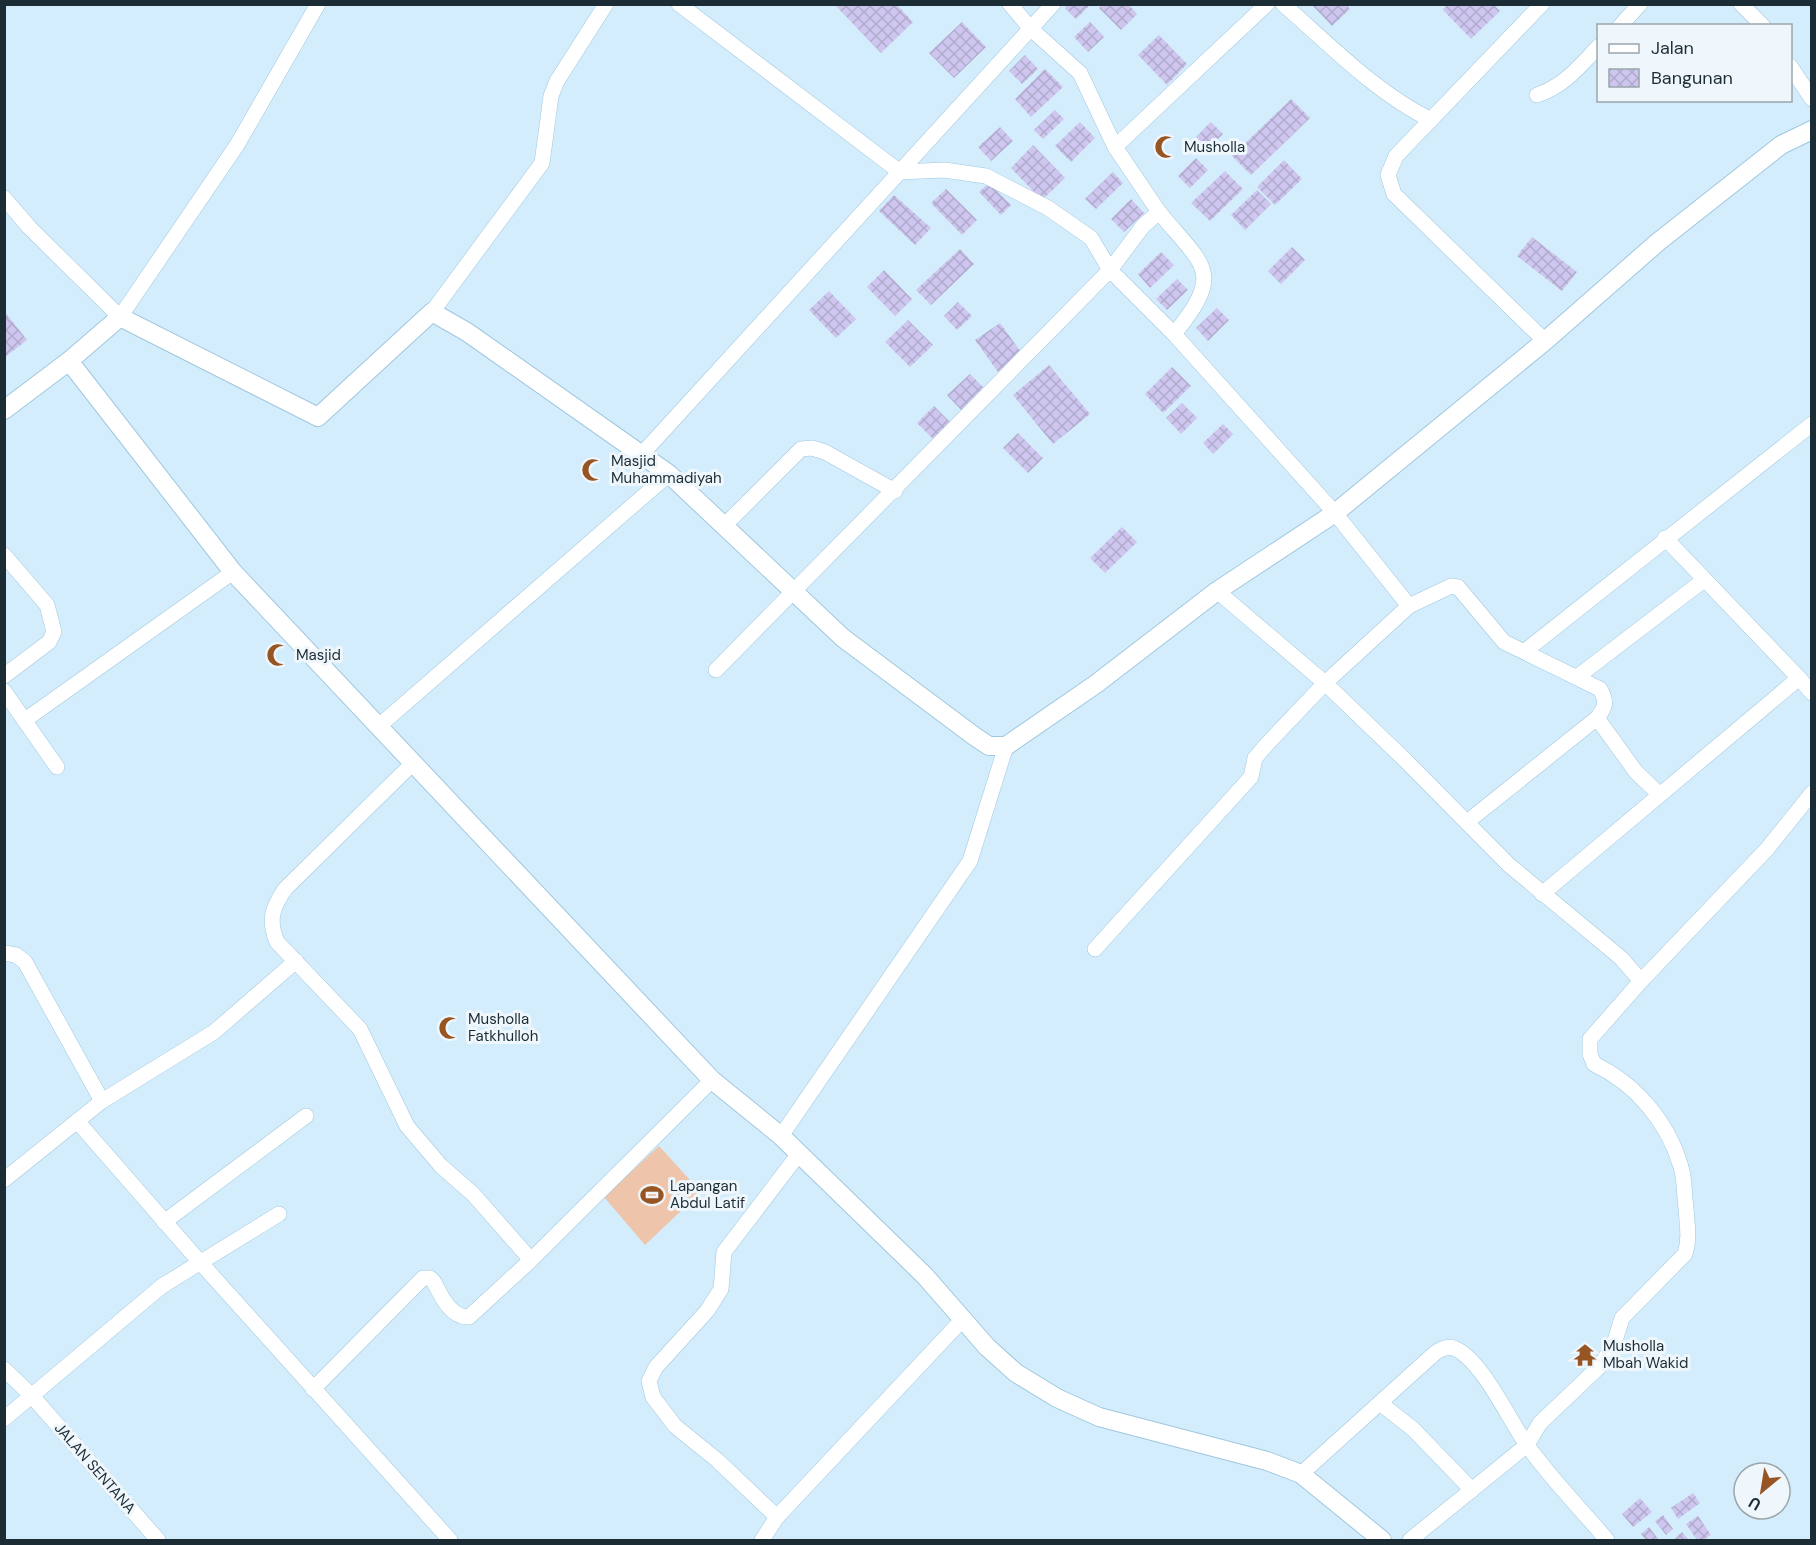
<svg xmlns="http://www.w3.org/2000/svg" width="1816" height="1545" viewBox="0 0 1816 1545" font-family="'DM Sans',sans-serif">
	<defs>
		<pattern id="building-cross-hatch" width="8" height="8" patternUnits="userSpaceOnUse" patternTransform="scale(1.5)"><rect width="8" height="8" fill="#cec6ee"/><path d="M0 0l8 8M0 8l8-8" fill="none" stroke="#b0aacd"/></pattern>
	</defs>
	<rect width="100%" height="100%" fill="#d4edfc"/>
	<path fill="#eec5ab" d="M659,1146L701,1192L645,1245L604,1197Z"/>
	<g fill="url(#building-cross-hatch)">
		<path d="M834,4H896L913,22L881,53Z"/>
		<path d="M1068,4H1091L1076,19L1065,8Z"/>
		<path d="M1102,4H1128L1137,14L1121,30L1099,8Z"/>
		<path d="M1311,4H1346L1350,9L1332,26Z"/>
		<path d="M1448,4H1493L1500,11L1471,39L1443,10Z"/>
		<path d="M962,22L986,47L954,78L929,53Z"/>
		<path d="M1090,22L1104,37L1088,52L1074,37Z"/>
		<path d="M1159,35L1187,64L1167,85L1138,55Z"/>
		<path d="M1025,55L1038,69L1022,84L1009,71Z"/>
		<path d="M1045,69L1063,87L1031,117L1015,99Z"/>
		<path d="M1291,99L1310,118L1251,175L1232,156Z"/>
		<path d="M1055,110L1064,119L1043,139L1034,130Z"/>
		<path d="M1080,122L1095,138L1071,162L1055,146Z"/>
		<path d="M1211,122L1223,134L1208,149L1196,137Z"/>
		<path d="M1000,127L1013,141L991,161L978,147Z"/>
		<path d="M1033,145L1065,178L1042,200L1011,168Z"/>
		<path d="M1196,158L1208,170L1190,188L1178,176Z"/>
		<path d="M1284,160L1302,179L1275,205L1257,187Z"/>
		<path d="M1225,171L1243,189L1210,221L1191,203Z"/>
		<path d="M1113,172L1123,183L1096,209L1085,199Z"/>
		<path d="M989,183L1011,205L1001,215L979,192Z"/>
		<path d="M946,189L977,220L962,235L931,203Z"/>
		<path d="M1257,190L1271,204L1245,230L1231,215Z"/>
		<path d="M894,195L931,228L915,245L879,211Z"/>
		<path d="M1131,199L1144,213L1124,232L1111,219Z"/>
		<path d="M1532,237L1577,272L1562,291L1517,256Z"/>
		<path d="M1292,247L1305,260L1281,284L1268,271Z"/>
		<path d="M960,249L974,264L931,305L916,290Z"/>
		<path d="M1161,252L1174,265L1150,288L1138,274Z"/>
		<path d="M884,270L912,299L895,316L867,287Z"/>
		<path d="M1177,279L1188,290L1167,310L1156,299Z"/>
		<path d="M829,291L856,319L836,338L809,310Z"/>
		<path d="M958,302L972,316L957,330L944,316Z"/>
		<path d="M1217,308L1229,320L1208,341L1196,328Z"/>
		<path d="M5,312L27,340L5,357Z"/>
		<path d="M908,320L933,345L910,367L885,342Z"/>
		<path d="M1000,323L1023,355L998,372L975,340Z"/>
		<path d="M1049,365L1090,414L1053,444L1013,395Z"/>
		<path d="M1172,367L1191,386L1163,413L1145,394Z"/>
		<path d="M970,374L988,392L965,414L947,395Z"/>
		<path d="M1182,403L1197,418L1181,434L1166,418Z"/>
		<path d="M934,406L955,427L938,444L917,423Z"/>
		<path d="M1223,424L1233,434L1213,454L1203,443Z"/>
		<path d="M1018,433L1043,458L1028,473L1003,448Z"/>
		<path d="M1122,527L1137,542L1105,573L1090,558Z"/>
		<path d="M1693,1493L1700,1503L1678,1519L1671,1508Z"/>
		<path d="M1640,1498L1652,1512L1633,1527L1622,1514Z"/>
		<path d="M1663,1515L1673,1529L1666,1535L1655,1521Z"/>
		<path d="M1698,1516L1711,1535L1703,1540H1697L1686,1524Z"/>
		<path d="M1649,1527L1659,1540H1646L1641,1534Z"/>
		<path d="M1682,1532L1689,1540L1674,1539Z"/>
	</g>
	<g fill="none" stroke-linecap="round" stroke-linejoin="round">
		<g stroke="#9fc7df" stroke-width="16">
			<g id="minor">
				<path d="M679,4L900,172L944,170L986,176L1048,208L1091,238L1110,270L1174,334L1335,513L1409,606L1325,683L1268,743L1255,758L1251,777L1095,949"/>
				<path d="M1283,4C1330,45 1375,92 1431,120"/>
				<path d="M1542,4L1396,156L1388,175L1394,194L1545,341"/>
				<path d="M1741,4L1763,26"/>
				<path d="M1620,26L1640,4"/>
				<path d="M1790,66L1812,99"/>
				<path d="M1537,95C1564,86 1579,67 1598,47"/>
				<path d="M1115,147L1267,4"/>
				<path d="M4,198L29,227L120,317L237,145L318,4"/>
				<path d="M1159,212C1203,266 1226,271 1174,334"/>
				<path d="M432,312L542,163L551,96L557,81L606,4"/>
				<path d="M642,454L1053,4"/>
				<path d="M724,526L801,449L812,448L825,452L895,491"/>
				<path d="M4,555L47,605L54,632L49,642L4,676"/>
				<path d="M1217,591L1325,683L1405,760L1509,865L1621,958L1641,981L1767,849L1812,793"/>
				<path d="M1409,606L1451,586L1458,587L1504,642L1600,689C1607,701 1606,707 1597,718L1467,822"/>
				<path d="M1525,651L1812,424"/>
				<path d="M716,670L1110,270L1143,226L1159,212L1115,147L1080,73L1031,29L1010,4"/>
				<path d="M1577,677L1704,580"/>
				<path d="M1799,678L1812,693"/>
				<path d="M4,691L57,767"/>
				<path d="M1597,718L1636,772L1659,794"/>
				<path d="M25,720L233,572"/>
				<path d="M379,726L669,474"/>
				<path d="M413,763L285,889C272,908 268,920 277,942L360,1029L407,1126L441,1166L473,1194L531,1260"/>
				<path d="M1542,894L1799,678L1665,538"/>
				<path d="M4,953L16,955L25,962L102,1101"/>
				<path d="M77,1121L199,1261L450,1540"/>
				<path d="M781,1136L970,861L1006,746"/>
				<path d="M4,1180L102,1101L214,1032L296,961"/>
				<path d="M164,1222L306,1116"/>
				<path d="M4,1369L32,1396L158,1540"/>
				<path d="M313,1389L423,1278H430L434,1282C441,1296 451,1318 469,1317L531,1260L712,1080"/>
				<path d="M1380,1403L1413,1429L1472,1490"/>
				<path d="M4,1419L162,1286L279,1214"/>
				<path d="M1301,1474L1435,1353C1441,1349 1448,1345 1456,1349C1483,1362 1509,1420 1527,1445C1550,1478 1581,1509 1607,1540"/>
				<path d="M777,1517L717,1460L675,1426L653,1397L649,1381L656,1367L707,1311L721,1289L724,1252L798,1155"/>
				<path d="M762,1540L777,1517L963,1319"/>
				<path d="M1410,1540L1527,1445L1540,1423L1600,1366L1614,1344L1622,1318L1685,1254C1690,1238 1687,1225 1686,1208C1684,1195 1685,1179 1681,1167C1668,1122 1636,1084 1594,1064L1590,1054V1039L1641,981"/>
			</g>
		</g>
		<g stroke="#9fc7df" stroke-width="20">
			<g id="tertiary">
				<path d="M69,361L233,572L712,1080L781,1136L925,1276L987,1347L1016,1373L1057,1398L1099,1417L1267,1461L1301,1474L1382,1540"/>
				<path d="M4,410L69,361L120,317L318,417L432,312L467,332L669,474L843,638L974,736L989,746H1006L1096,684L1217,591L1335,513L1545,341L1658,242L1781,145L1812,130"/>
			</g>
		</g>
		<use href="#minor" stroke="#fff" stroke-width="15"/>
		<use href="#tertiary" stroke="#fff" stroke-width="18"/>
	</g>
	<defs>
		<g id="mosque-bare" transform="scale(1.8)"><path d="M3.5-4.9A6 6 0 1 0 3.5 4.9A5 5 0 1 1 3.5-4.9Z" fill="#975524" stroke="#eff7fc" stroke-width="2.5" paint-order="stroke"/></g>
		<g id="stadium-bare" transform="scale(1.8)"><path d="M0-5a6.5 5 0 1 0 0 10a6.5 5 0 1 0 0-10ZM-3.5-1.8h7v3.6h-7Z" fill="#975524" stroke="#eff7fc" stroke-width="2.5" paint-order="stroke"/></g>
		<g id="temple-bare" transform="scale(1.8)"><path d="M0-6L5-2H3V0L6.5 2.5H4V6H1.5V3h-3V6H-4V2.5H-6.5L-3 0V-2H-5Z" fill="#975524" stroke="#eff7fc" stroke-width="2.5" paint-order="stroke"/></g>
	</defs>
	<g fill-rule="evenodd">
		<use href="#mosque-bare" x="1166" y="147"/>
		<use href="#mosque-bare" x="593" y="470"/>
		<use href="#mosque-bare" x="278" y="655"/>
		<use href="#mosque-bare" x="450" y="1028"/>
		<use href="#stadium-bare" x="652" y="1195"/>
		<use href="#temple-bare" x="1585" y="1355"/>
	</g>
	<g text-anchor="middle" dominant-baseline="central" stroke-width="6" stroke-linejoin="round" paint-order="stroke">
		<g font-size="15" fill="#1c2c35" stroke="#eff7fc" text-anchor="start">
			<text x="1184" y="147">Musholla</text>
			<text x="611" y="461">Masjid<tspan x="611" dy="17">Muhammadiyah</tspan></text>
			<text x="296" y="655">Masjid</text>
			<text x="468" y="1019">Musholla<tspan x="468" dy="17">Fatkhulloh</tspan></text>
			<text x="670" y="1186">Lapangan<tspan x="670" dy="17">Abdul Latif</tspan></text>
			<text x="1603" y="1346">Musholla<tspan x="1603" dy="17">Mbah Wakid</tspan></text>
		</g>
		<g font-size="15" fill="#1c2c35" stroke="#eff7fc">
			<text transform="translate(95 1468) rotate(49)">JALAN SENTANA</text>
		</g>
	</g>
	<rect width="1816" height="1545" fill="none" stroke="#1c2c35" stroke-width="12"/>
	<rect x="1597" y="24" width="195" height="78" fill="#eff7fc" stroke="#9ba6ac" stroke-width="1.5"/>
	<rect x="1609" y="44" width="30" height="9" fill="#ffffff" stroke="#9ba6ac" stroke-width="1.5"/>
	<text x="1651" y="54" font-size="18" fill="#1c2c35">Jalan</text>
	<rect x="1609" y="69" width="30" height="18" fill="url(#building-cross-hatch)" stroke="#9ba6ac" stroke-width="1.5"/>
	<text x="1651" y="84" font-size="18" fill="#1c2c35">Bangunan</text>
	<g transform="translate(1762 1491) rotate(210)"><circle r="28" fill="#eff7fc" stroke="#9ba6ac" stroke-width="1.5"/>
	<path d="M0-4.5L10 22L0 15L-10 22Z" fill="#975524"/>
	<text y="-9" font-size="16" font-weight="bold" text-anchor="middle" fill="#1c2c35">U</text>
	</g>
</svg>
